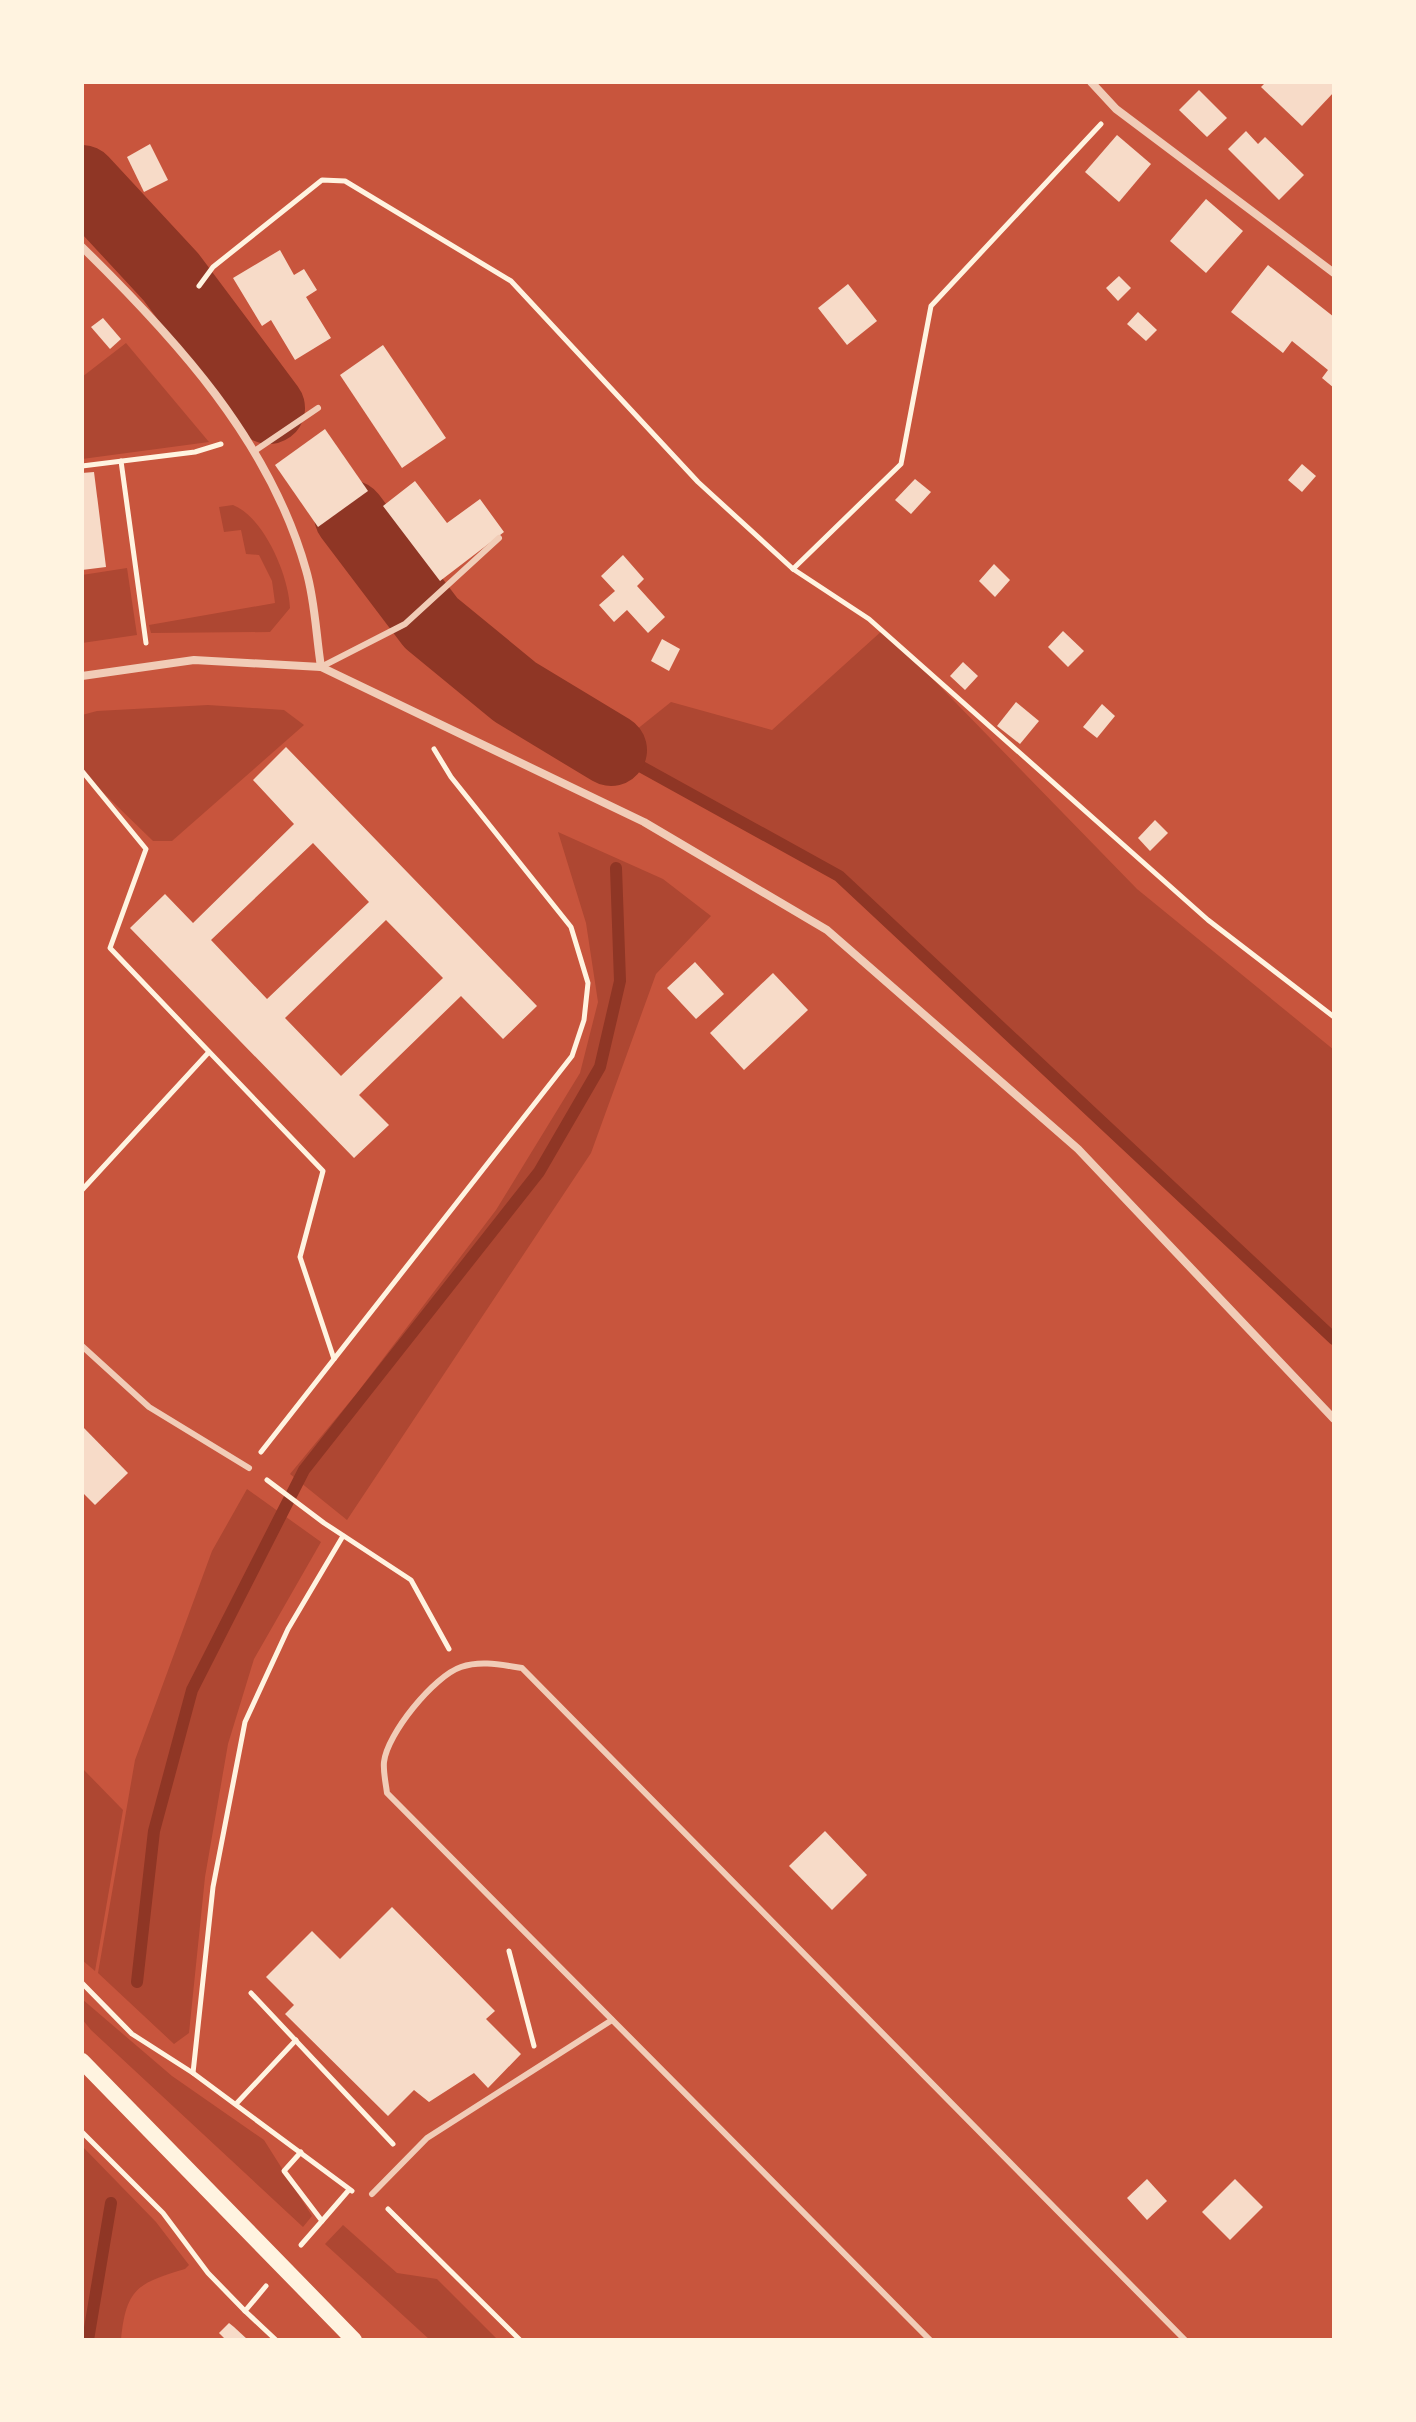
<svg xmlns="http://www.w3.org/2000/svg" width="1416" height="2422" viewBox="0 0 1416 2422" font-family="Arial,sans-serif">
	<rect width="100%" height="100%" fill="#c8553d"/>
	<g fill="#ae4732">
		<path d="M126,343L209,442L82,459V377Z"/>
		<path d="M233,505C264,517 289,576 290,608L270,632L151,633L149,625L275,603L272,581L259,555L246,554L241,530L224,532L219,507Z"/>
		<path d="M127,568L137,635L82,643V575Z"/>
		<path d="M884,629L1137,889L1334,1050V1339L839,876L611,750L671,702L772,730Z"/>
		<path d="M208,705L284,710L304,725L172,841H153L82,772V715L97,711Z"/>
		<path d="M558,832L663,879L711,916L656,974L591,1153L347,1520L290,1474L357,1393L496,1210L580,1073L598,1002L586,923Z"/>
		<path d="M247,1489L321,1542L254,1659L228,1744L205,1877L189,2033L174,2044L98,1973L135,1760L212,1551Z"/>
		<path d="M82,1768L123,1810L95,1971L82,1960Z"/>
		<path d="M82,1999L172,2076L264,2140L312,2216L303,2227L91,2030L82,2019Z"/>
		<path d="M82,2146L156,2222L189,2265L185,2269C138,2283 126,2288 121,2340H82Z"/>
		<path d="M343,2225L397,2273L437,2279L498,2340H430L325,2244Z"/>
	</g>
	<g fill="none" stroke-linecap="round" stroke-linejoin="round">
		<g stroke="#8f3625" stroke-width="12">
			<path d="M611,750L839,876L1334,1339"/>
			<path d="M137,1982L154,1831L192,1690L304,1470L539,1172L600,1067L620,981L616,868"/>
			<path d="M88,2340L111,2203"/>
		</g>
		<g stroke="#8f3625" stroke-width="72">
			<path d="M82,181L171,277L269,408"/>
			<path d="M350,516L431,623L515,692L611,750"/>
		</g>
	</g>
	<g fill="#f7dbc8" fill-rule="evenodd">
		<path d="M1266,82H1334V92L1302,126L1261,87Z"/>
		<path d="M1199,90L1227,118L1207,137L1179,110Z"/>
		<path d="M1246,131L1258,144L1265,137L1304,175L1279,200L1228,149Z"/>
		<path d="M1117,135L1151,164L1119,202L1085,172Z"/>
		<path d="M150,144L168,180L144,192L127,157Z"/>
		<path d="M1206,199L1243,231L1206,273L1170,241Z"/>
		<path d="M280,250L294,275L304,269L317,290L306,297L331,338L295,360L271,320L262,326L233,278Z"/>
		<path d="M1268,265L1334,317V388L1322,378L1328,370L1292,341L1283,353L1231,312Z"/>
		<path d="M1119,276L1131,288L1118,301L1106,288Z"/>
		<path d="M848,284L877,321L847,345L818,308Z"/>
		<path d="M1138,312L1157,330L1146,341L1127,324Z"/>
		<path d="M103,318L121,339L110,349L91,327Z"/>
		<path d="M383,345L446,438L402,468L340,375Z"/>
		<path d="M325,429L368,491L318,527L275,465Z"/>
		<path d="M1302,464L1316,476L1302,492L1288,480Z"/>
		<path d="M94,472L106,567L82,570V473Z"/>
		<path d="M915,479L931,492L911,514L895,500Z"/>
		<path d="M415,481L447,523L480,499L504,532L440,581L383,506Z"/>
		<path d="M623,555L644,579L637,586L665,617L648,633L627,610L614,622L599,605L615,591L601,576Z"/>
		<path d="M994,564L1010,580L995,597L979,581Z"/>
		<path d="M1063,631L1084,651L1068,667L1048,647Z"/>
		<path d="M662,639L680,649L669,671L651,661Z"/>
		<path d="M963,662L978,676L965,690L950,676Z"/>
		<path d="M1016,702L1039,721L1020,744L997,726Z"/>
		<path d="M1102,704L1115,716L1097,738L1083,727Z"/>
		<path d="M286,747L537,1006L503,1039L461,996L359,1095L389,1125L354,1158L130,928L165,894L193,923L294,824L253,780ZM313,843L369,902L267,999L211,940ZM386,920L443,978L341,1076L285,1018Z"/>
		<path d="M1155,820L1168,833L1150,851L1138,838Z"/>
		<path d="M695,962L724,994L696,1019L667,988Z"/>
		<path d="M773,973L808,1010L744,1070L710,1033Z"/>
		<path d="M82,1426L128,1473L95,1505L82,1492Z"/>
		<path d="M825,1831L867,1875L832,1910L789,1866Z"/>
		<path d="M392,1907L495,2011L486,2019L521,2054L488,2088L474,2073L429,2102L414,2090L388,2116L285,2014L294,2005L266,1977L312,1931L340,1959Z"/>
		<path d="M1147,2179L1167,2201L1147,2220L1127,2198Z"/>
		<path d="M1235,2179L1263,2207L1230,2240L1202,2212Z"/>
		<path d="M229,2323L234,2327L248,2340H226L219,2333Z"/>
	</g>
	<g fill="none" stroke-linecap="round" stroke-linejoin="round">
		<g stroke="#fff3e0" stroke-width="5">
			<path d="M199,286L213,267L322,180L345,181L511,281L698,482L793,569L869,619L1208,920L1334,1017"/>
			<path d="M121,461L146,643"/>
			<path d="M82,466L195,452L221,444"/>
			<path d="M793,569L901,464L931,306L1101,124"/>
			<path d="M82,771L146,849L110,948L323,1171L300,1257L334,1359"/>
			<path d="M82,1190L209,1052"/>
			<path d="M261,1452L572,1056L584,1020L588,983L571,927L451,777L434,749"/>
			<path d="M267,1480L324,1523L411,1580L449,1649"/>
			<path d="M509,1951L534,2046"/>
			<path d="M82,1983L132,2034L193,2073L352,2191"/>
			<path d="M251,1993L393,2144"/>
			<path d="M193,2073L213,1887L245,1722L288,1629L343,1536"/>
			<path d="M236,2104L296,2040"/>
			<path d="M82,2132L163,2213L208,2273L245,2311"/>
			<path d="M301,2152L284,2171L322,2221L301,2245"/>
			<path d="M388,2209L520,2340"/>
			<path d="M322,2221L348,2191"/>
			<path d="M266,2286L245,2311L276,2340"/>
		</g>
		<g stroke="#f1ccb7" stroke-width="6">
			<path d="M256,450L318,408"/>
			<path d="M321,667L405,624L499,538"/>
			<path d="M82,1346L149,1407L249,1468"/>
			<path d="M372,2194L427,2138L612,2020"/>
			<path d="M930,2340L387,1793C386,1784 383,1772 384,1762C387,1734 434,1676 461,1667C481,1660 502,1665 522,1668L1185,2340"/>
		</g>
		<g stroke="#f1ccb7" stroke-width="8">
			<path d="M1091,82L1116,109L1334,273"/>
			<path d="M82,247C175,338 270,441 306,570C315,600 316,635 321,667"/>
			<path d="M82,676L194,660L321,667L644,822L827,930L1078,1149L1334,1419"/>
		</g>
		<path stroke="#fff3e0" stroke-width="16" d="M82,2061L354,2340"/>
	</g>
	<rect width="1416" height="2422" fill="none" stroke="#fff3e0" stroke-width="168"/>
</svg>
